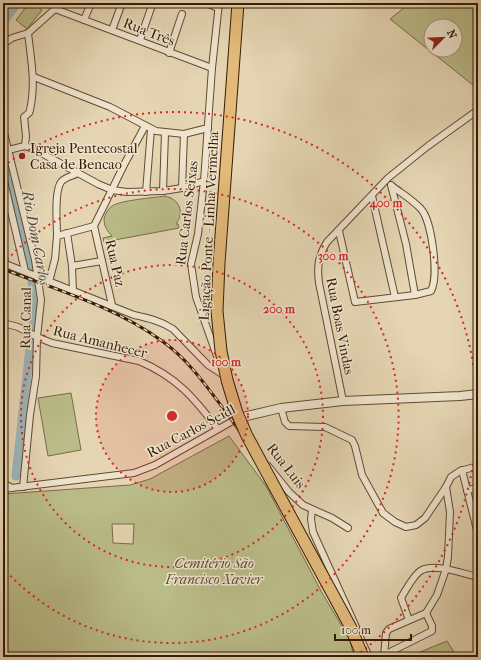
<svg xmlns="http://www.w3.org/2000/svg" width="481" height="660" viewBox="0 0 481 660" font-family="'IM FELL French Canon',serif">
	<rect width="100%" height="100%" fill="#e5d5b3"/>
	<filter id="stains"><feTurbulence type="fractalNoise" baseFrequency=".005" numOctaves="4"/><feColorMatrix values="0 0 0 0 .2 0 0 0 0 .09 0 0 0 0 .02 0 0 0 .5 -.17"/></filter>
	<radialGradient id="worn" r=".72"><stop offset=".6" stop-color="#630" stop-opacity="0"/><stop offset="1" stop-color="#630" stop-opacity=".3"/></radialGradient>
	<g fill="#babc89" stroke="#786c46" fill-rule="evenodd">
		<path d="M29,3H33L42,10L27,29L16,20Z"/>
		<path d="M410,3H478V89L390,19ZM431,26H455V50H431Z"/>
		<path d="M165,196C179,199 185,212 176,224H178L179,228L104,242L103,238L112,236C107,231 104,226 104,219C105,214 108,209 112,206C121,200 153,198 165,196Z"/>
		<path d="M71,393L81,450L48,456L38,398Z"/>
		<path d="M229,436L266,486L321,591L350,640L354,657H3V494L130,485L150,479ZM112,524H134L133,544L113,543Z"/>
		<path d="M447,641L457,657H408Z"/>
	</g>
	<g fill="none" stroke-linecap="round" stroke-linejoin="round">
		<g stroke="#9bb6b8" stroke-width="9">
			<path d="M3,22L17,3"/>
			<path d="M3,148L29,261L35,302L16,476"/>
		</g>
		<g stroke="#624a30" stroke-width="8">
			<g id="minor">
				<path d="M206,3L218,8"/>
				<path d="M55,9L212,68"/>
				<path d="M84,20L91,3"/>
				<path d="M112,30L122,3"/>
				<path d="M140,40L152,5"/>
				<path d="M3,44L12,38L28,33L55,9L57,3"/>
				<path d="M169,53L182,14"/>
				<path d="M34,77L110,107L156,131L184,134L208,128"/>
				<path d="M3,129L35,260L41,300L37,337L36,376L30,415L23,487"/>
				<path d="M25,146L26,136L24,117L29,113L30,110C36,83 31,60 28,33"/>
				<path d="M8,150L25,146L36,150L98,184L112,190L127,192L163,191L182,188L204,181"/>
				<path d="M3,177L25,271"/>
				<path d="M391,185L406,244L415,295"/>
				<path d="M182,188L184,134"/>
				<path d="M163,191L165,133"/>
				<path d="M146,192L151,129"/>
				<path d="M372,196L395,297"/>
				<path d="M94,226L125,163L145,126"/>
				<path d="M94,226L112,305"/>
				<path d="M339,231L355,302L415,295L431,291C439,276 432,221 421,209C413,200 401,193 392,186"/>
				<path d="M67,233L72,266L73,291"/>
				<path d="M57,236C57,223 54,192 61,182C65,177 73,176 78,173"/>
				<path d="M3,263L134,315C148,318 161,321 173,329L208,365L225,376"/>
				<path d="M72,266L102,261"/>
				<path d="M49,282L55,259L57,236L94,226"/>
				<path d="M3,323L18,327L37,337L52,343L139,361C177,377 194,398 218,429"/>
				<path d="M218,359L196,297L191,264L198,234L204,181L212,68L219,3"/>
				<path d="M343,401L319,283C317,267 318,256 327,242L388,178L428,146L478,110"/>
				<path d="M281,408L285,422L289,426L325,427L352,440L355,446L362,475L383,513L395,522L406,527L416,525L425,518L446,487L451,477L460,471L478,466"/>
				<path d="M268,466L289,492L303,505L332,518L348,528"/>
				<path d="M462,470L478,534"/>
				<path d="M3,483L12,488"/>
				<path d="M3,489L134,473L155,465L238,418"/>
				<path d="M467,490L478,488"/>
				<path d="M312,510L311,519L313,532L356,627"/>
				<path d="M409,620L401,598C405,591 415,573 422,570C436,563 463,574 478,577"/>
				<path d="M360,637L369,657"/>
				<path d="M384,655L432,631V626L426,613"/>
				<path d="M384,657L386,633L389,629L426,613L437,595L446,569L448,557L450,512L446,487"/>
			</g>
		</g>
		<g stroke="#624a30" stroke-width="10">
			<path id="tertiary" d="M238,418L281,408L343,401L460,396L478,394"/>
		</g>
		<use href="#minor" stroke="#eee4ce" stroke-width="6"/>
		<use href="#tertiary" stroke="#eee4ce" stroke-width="8"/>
		<g stroke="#361b04" stroke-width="3">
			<path id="rail" d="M3,269C57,290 115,307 162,341C188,359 207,387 226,412C248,443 271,475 290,508C304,532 313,559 326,584C339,608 354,631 362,657"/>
		</g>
		<use href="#rail" stroke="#eee4ce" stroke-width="1.5" stroke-dasharray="4.5" stroke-linecap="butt"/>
		<g stroke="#361b04" stroke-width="13" stroke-linecap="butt">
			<path id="motorway-bridge" d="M238,3L219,263L217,311L221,351L227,380L237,413L247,436L350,626L363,657"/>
		</g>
		<use href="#motorway-bridge" stroke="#e2ba7a" stroke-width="11"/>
	</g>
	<circle cx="172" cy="416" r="76" fill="#d62828" fill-opacity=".12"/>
	<g fill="none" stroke="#d62828" stroke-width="2" stroke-dasharray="2 4">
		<circle cx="172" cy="416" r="76"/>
		<circle cx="172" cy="416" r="151"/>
		<path d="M3 264A227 227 0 1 1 3 568"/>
		<path d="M3 166A302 302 0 0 1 356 656"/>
	</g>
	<circle fill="#8f2418" stroke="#eee4ce" stroke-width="1.5" cx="22" cy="156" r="4"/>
	<g text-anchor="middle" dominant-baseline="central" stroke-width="3" stroke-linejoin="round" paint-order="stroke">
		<g font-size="14" fill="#361b04" stroke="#eee4ce">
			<text transform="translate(149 32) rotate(21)">Rua Três</text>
			<text transform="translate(187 213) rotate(-83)">Rua Carlos Seixas</text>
			<text transform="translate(209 226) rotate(-87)">Ligação Ponte - Linha Vermelha</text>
			<text transform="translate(115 263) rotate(77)">Rua Paz</text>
			<text transform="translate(26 318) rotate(-89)">Rua Canal</text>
			<text transform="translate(340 326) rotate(79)">Rua Boas Vindas</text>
			<text transform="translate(100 342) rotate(14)">Rua Amanhecer</text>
			<text transform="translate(191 431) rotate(-28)">Rua Carlos Seidl</text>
			<text transform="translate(286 466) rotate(52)">Rua Luis</text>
		</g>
		<g font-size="14" fill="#361b04" stroke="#eee4ce" text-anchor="start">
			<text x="30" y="148">Igreja Pentecostal<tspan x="30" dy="16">Casa de Bencao</tspan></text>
		</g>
		<g font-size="14" font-style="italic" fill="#5e4b2c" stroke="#eee4ce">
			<text x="214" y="563">Cemitério São<tspan x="214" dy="16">Francisco Xavier</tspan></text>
		</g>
		<g font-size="15" font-style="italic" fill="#544a3a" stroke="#eee4ce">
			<text transform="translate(36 238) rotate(79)">Rio Dom Carlos</text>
		</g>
	</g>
	<circle cx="172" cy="416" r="6" fill="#d62828" stroke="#eee4ce" stroke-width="2"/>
	<g font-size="12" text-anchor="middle" font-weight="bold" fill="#d62828" stroke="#eee4ce" stroke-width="3" stroke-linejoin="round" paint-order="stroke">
		<text x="386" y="207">400 m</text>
		<text x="333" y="260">300 m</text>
		<text x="279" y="313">200 m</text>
		<text x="226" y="366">100 m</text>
	</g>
	<rect width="481" height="660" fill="none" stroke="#e5d5b3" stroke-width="16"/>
	<rect x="4" y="4" width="473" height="652" fill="none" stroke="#361b04" stroke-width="2"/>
	<rect x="8" y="8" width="465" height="644" fill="none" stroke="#361b04"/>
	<g transform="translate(443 38) rotate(66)"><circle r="19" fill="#eee4ce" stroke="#a4947d"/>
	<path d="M0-3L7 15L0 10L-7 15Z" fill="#8f2418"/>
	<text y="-6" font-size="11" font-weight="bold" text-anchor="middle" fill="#361b04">N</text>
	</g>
	<path d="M335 634v6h76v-6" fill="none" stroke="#361b04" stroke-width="2"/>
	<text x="341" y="634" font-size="12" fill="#361b04" stroke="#eee4ce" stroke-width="3" paint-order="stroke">100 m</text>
	<rect width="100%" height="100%" filter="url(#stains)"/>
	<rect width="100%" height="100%" fill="url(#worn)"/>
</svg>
